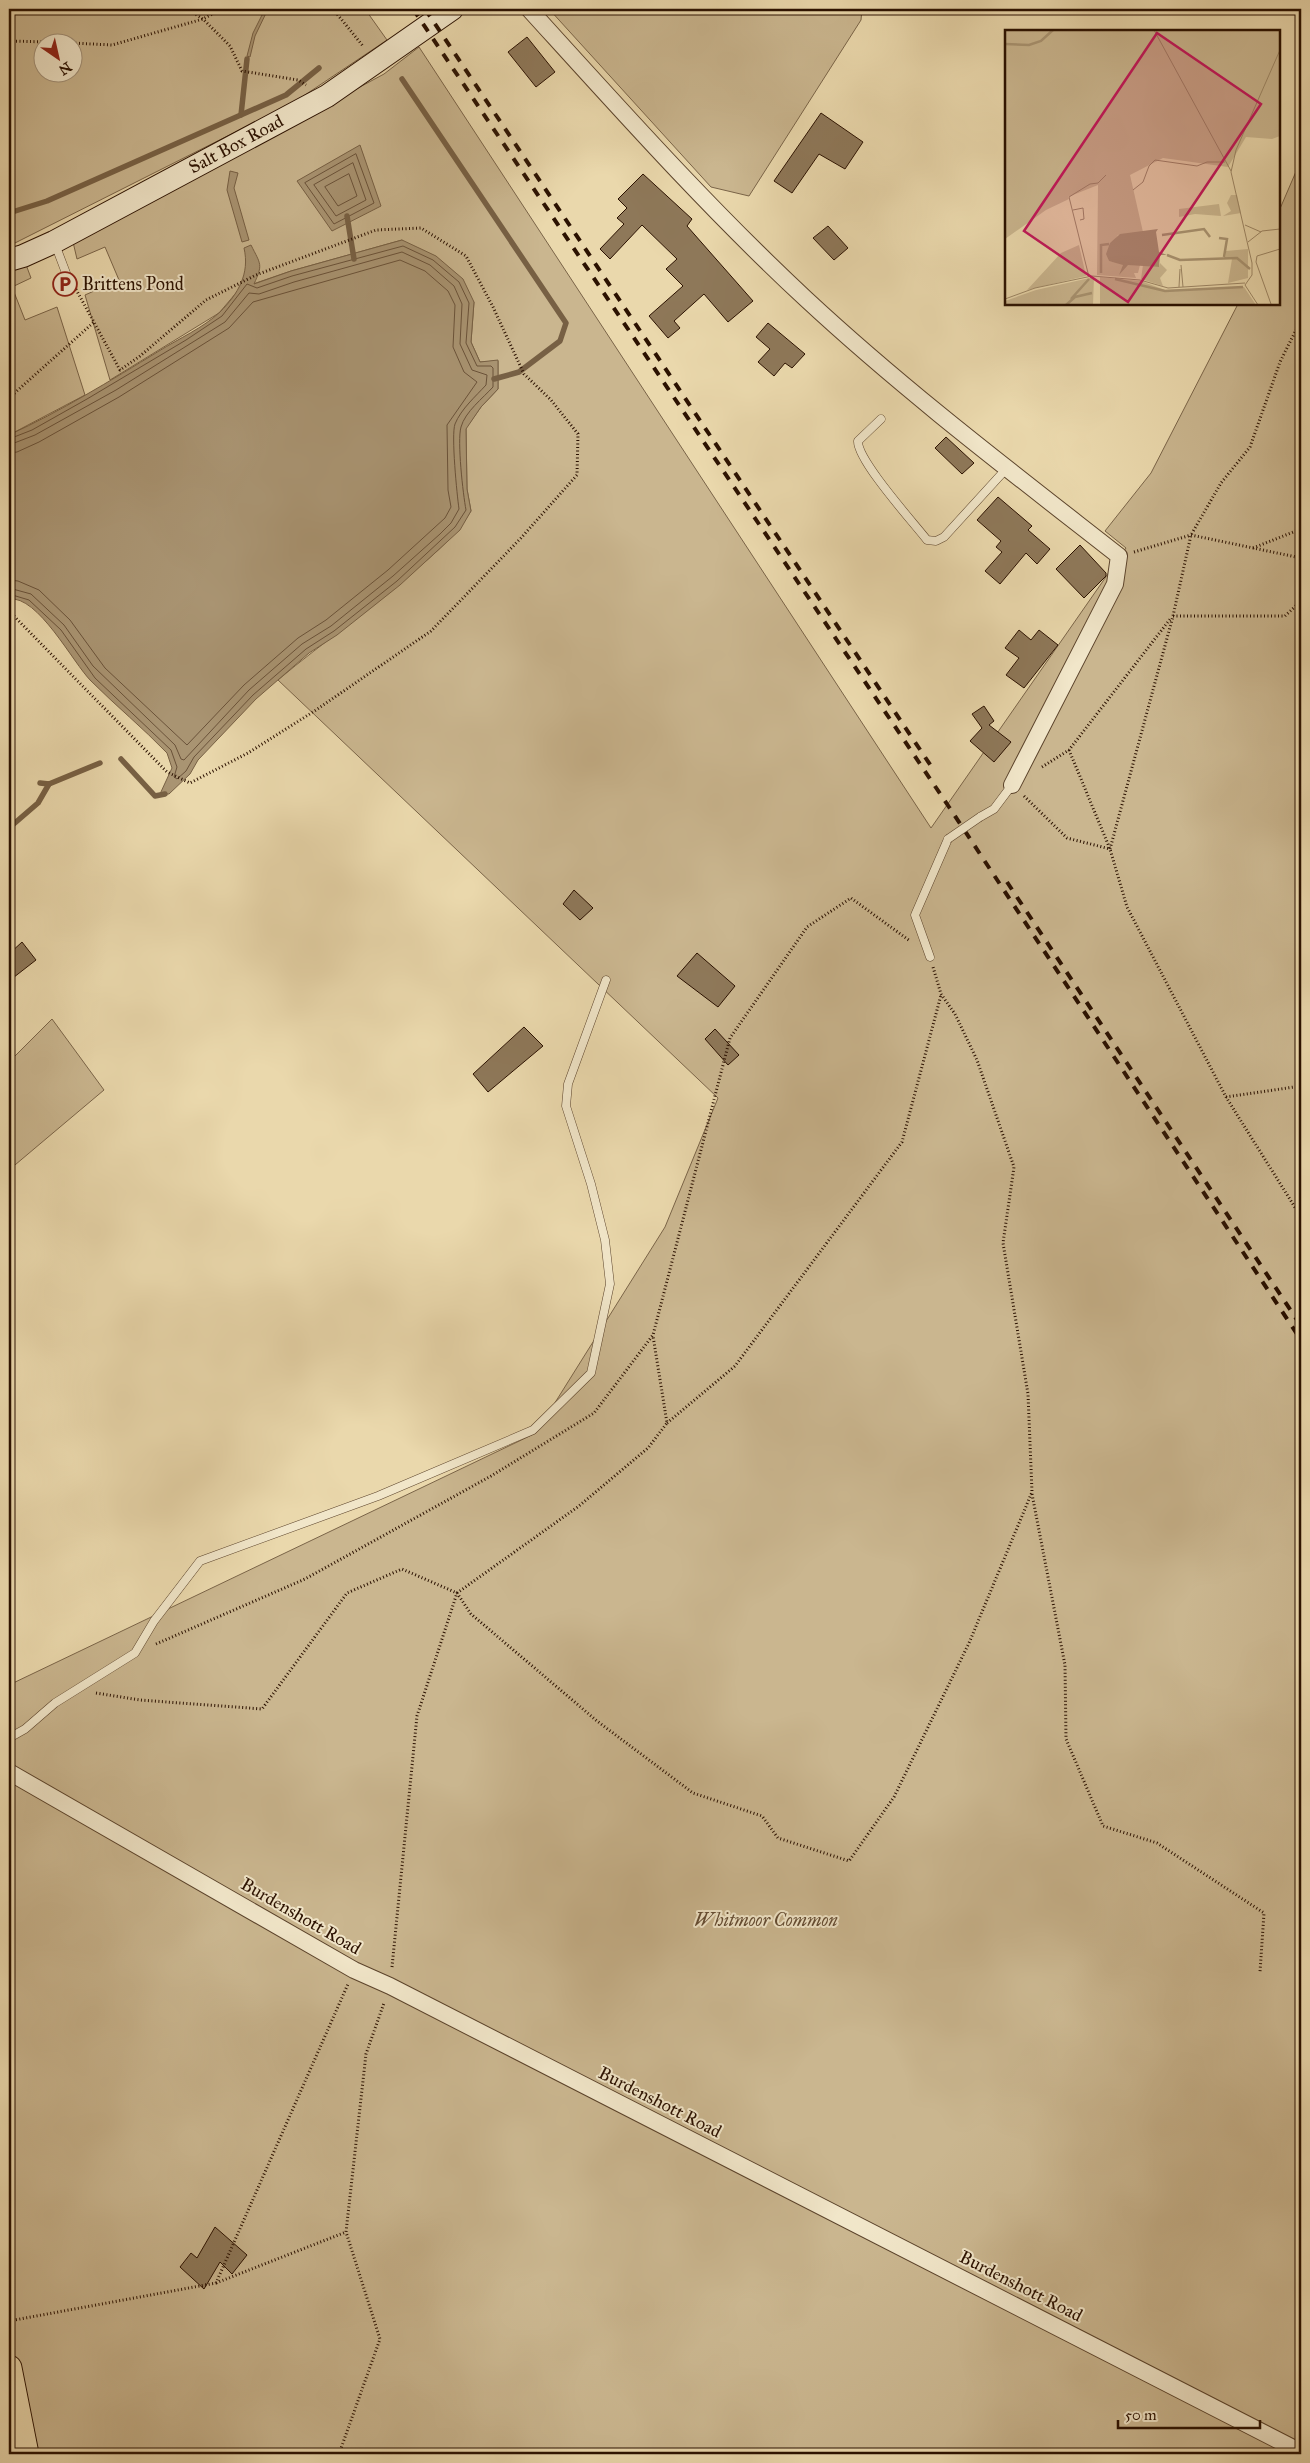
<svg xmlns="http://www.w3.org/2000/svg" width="1310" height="2463" viewBox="0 0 1310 2463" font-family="'IM FELL Great Primer',serif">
	<rect width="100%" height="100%" fill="#ead8ac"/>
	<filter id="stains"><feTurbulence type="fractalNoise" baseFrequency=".004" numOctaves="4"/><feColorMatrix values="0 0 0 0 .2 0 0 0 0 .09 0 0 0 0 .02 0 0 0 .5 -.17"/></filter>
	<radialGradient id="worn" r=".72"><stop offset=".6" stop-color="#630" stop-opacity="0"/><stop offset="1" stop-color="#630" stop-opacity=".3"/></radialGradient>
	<g fill="#cab68f" stroke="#7a6448" fill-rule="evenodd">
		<path d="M9,9H365L387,40L293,103L9,246ZM42,42H72V72H42Z"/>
		<path d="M549,9H862L861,20L749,196L711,187Z"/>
		<path d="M419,47L931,828L1126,548L1105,531L1151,473L1238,304H1279V211L1301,160V2454H9V1685L536,1433L665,1227L718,1098L278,680C324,641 374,608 419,567C439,550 457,534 471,511L467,489L466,428L481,407L498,389V361L480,362L471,342L474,302L402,240L291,271L253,284L236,293L219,313L110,380L85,295L119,280L105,247L77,259L73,242L384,74Z"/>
		<path d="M25,262L31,278L12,287L25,320L57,307L85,395L9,435V269Z"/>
		<path d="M52,1019L104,1090L9,1170V1062Z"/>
	</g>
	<g fill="#a99472" stroke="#776044">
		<path d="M265,9H268L255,36L250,57L247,56L253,33Z"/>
		<path d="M360,145L381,206L332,231L297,181Z"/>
		<path d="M230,171L238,173L234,188L249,240L242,242L227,190Z"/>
		<path d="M402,240L436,256L463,279L474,302L471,342L480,362L498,360V389L481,407L466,429L467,489L471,511L460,530L400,585L337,635L309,653L256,699L198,760L190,774L169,794H160L172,768L167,753C143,728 116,706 91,681C73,663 38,595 9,599V435C61,411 110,381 159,351C178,339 203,328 220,312C238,294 250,274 244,248L251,245C261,265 263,264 254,284L291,271Z"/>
	</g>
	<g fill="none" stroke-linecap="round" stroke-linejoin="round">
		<g stroke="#6a5239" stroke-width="1">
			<path d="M356,154L374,203L334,224L305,183Z"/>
			<path d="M353,163L366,200L336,216L314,185Z"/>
			<path d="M349,174L357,196L338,206L325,187Z"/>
			<path d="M9,439L32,430L87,399L186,340L222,316L247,284L257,288L292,276L403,246L433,260L459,282L469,303L466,343L477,366H491L493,368V387C483,398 465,412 461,427C457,441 463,494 466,510L455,527L397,581L334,631L306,649L253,695L194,757L186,771L177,779L174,777L177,767L171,750L95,678L61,630L29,600L9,594"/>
			<path d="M9,445L35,435L116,390L225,322L249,293L259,294L294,282L402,252L430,265L454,286L462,304L460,344L472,370L487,375L486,385C476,396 461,409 455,424C451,435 457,495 459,509L451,523L440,534L393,576L331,626L302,644L249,690L184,760L181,759L175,745L93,666L64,625L31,594L9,588"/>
			<path d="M9,453L17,452L39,442L119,397L229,328L253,302L400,260L425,271L448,291L455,305L453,347L464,372L477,382L447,425L448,490L451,507L445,518L388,570L326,620L298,638L244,685L187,745L105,668L70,620L39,590L18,581L9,580"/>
		</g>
		<g stroke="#776044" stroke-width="5.5">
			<path d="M402,79L566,323L560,341L519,372L494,379"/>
			<path d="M241,115L247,59"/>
			<path d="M9,213L47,201L286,95L319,68"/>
			<path d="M347,216L354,259"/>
			<path d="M121,759L155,796L165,794"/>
			<path d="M40,783L49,784L100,763"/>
			<path d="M9,828L38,803L49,784"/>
		</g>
	</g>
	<g fill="#8e7859" stroke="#2b1100">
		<path d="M527,37L555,72L536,87L508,52Z"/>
		<path d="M821,113L863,142L845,169L819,154L792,193L774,181Z"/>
		<path d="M643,174L692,219L687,226L753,301L728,322L704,294L674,321L680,328L668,338L649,316L683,286L666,269L677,259L642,225L610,259L600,249L624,224L617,218L627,208L618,199Z"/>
		<path d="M828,226L848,248L834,260L813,238Z"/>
		<path d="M768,323L805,354L792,368L785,363L774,376L758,362L770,349L756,337Z"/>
		<path d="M946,437L974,463L962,474L935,448Z"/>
		<path d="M998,497L1032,526L1028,530L1050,549L1037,564L1026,553L1000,584L985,571L1002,552L996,547L1001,541L977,520Z"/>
		<path d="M1080,545L1106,573V576L1084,598L1056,569Z"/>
		<path d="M1019,630L1031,640L1039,630L1058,645L1024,688L1006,675L1019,658L1005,648Z"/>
		<path d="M984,706L994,721L989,725L1011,742L994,762L970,741L982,728L972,714Z"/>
		<path d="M574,890L593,908L580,920L563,904Z"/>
		<path d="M22,942L36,960L9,981V954Z"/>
		<path d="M697,953L735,986L718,1007L677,976Z"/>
		<path d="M524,1027L543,1046L488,1092L473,1074Z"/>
		<path d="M715,1029L739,1055L728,1065L705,1039Z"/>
		<path d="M215,2227L247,2255L232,2274L220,2262L204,2289L180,2267L191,2253L197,2258Z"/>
	</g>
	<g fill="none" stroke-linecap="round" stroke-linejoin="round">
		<g stroke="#5b432b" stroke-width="9">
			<g id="lane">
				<path d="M55,244L66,273"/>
				<path d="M881,419L858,441C857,460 913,522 927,540L936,541L944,537L1007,468"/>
				<path d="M980,817L994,809L1012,785"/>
				<path d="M930,957L915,915L948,839"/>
				<path d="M9,1738L25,1729L55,1703L135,1653L154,1621L200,1561L378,1496L533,1430L591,1373L610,1284L605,1240L591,1184L566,1106L568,1084L606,980"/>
			</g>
		</g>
		<g stroke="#5b432b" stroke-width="18">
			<g id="street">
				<path d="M529,9C619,108 708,208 806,299C905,391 1013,473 1119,556L1115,584L1012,785"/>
				<path d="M9,1772L354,1970L390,1986L1301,2452"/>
			</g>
		</g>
		<g stroke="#2b1100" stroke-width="24">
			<path id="secondary" d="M9,260L23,256L54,242L327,96L452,9"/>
		</g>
		<g stroke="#2b1100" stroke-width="27">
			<path id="primary" d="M9,2368L26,2454"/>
		</g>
		<g stroke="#2b1100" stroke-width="3" stroke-dasharray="1 2.5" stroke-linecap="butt">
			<path d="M187,9L203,19L230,46L242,71L298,80L306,85"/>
			<path d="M333,9L363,46"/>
			<path d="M9,41L49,42"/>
			<path d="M72,43L112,45L203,19L222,9"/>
			<path d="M9,398L94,322"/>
			<path d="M1253,548L1301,529"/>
			<path d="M1134,552L1191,535L1301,558"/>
			<path d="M9,611L167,772L190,783L248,753L316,710L431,631L521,538L577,475L578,434L551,400L524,374L493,307L466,256L421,228L376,230L256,275L206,300L140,356L120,370L72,282"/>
			<path d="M1173,616H1285L1301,601"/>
			<path d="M1069,750L1110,849L1127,907L1226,1097L1301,1217"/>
			<path d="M1042,767L1069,750L1171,618"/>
			<path d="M1024,796L1067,838L1110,849"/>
			<path d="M1110,849L1173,616L1191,535L1221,483L1250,447L1280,362L1297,328L1301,306"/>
			<path d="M1226,1097L1301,1086"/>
			<path d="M667,1423L735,1366L902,1142L941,995"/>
			<path d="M1032,1494L1065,1665L1066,1739L1103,1826L1157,1843L1264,1913L1260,1972"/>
			<path d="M156,1644L305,1579L491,1476L594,1413L653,1335L730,1038L807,927L851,898L910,941"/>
			<path d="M96,1693L140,1700L262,1709L347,1593L402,1569L457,1593L471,1614L597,1721L693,1793L762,1816L778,1838L849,1861L894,1797L969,1643L1032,1492L1028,1394L1003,1243L1014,1167L977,1060L955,1014L941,994L933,967"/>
			<path d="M392,1967L417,1716L457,1593L579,1506L648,1448L667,1423L653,1336"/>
			<path d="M216,2283L346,2232"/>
			<path d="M9,2321L216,2283L348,1984"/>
			<path d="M339,2454L380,2339L346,2232L366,2054L384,2003"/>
		</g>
		<use href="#lane" stroke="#f1e6c9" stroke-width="8"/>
		<use href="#street" stroke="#f1e6c9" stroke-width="16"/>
		<use href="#secondary" stroke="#f1e6c9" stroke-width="22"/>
		<use href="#primary" stroke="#ead8ac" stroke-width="25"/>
		<g stroke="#2b1100" stroke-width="4" stroke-dasharray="9 9" stroke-linecap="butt">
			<path d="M413,9L949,807L1301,1340"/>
			<path d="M425,9L933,769"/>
			<path d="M1007,882L1301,1326"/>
		</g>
		<g stroke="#5b432b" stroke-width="9" stroke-linecap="butt">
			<path id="lane-bridge" d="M948,839L980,817"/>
		</g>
		<use href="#lane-bridge" stroke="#f1e6c9" stroke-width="8"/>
	</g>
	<defs>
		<g id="parking-ring" transform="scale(1.25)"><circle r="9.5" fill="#f1e6c9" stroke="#8f2418" stroke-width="1.5"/><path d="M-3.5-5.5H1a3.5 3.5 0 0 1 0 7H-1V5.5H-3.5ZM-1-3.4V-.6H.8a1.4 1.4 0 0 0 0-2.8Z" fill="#8f2418"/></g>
	</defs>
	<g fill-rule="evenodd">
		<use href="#parking-ring" x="65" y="284"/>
	</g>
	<g text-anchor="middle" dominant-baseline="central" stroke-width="4" stroke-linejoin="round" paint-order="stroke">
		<g font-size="18" fill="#2b1100" stroke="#f1e6c9">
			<text transform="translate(236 144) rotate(-28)">Salt Box Road</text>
			<text transform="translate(301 1916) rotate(30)">Burdenshott Road</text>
			<text transform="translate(660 2102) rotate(27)">Burdenshott Road</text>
			<text transform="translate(1021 2286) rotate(27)">Burdenshott Road</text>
		</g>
		<g font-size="18" fill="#2b1100" stroke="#f1e6c9" text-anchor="start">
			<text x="82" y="284">Brittens Pond</text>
		</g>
		<g font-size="18" font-style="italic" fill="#634b32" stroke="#f1e6c9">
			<text x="766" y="1920">Whitmoor Common</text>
		</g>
	</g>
	<g transform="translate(1005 30)">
		<rect width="275" height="275" fill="#ead8ac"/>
		<path d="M0,0H275V106L267,109L241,107L223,137L158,128L125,145L138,202L113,205L102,222L104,231L135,235L133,243H129L131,248L92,245L93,155L63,167L64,169L41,180L0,209ZM226,165H232L236,183L218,186L226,181L222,173ZM214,174L216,186L190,184L174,187V179ZM74,215L81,246L22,260L56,223ZM243,219V248L223,253L227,229H220L221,221ZM155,233L162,240L155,248L158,256L136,249L138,235L154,237ZM89,247L88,275H0V271L31,260ZM95,247L136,251L160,260L239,257L251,275H95Z" fill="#cab68f"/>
		<path d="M153,199L151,202L154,222L162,225H155L154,237L123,235L114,245L118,235L104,231L101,224L105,213L115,204Z" fill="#a99472"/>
		<path fill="none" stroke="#a99472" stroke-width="2.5" d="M0,14L24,15L36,11L48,0M157,205L199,199L205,207M214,208L222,209L219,227M162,225L175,230L232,228L245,239M96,243V215L104,214M110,249L160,261L238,257M66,269L84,249M61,275L70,267L87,263"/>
		<path fill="none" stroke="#9e8867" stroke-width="1" d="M149,0L226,141M128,160L138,152L144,136L150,130L192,136L202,132H220M68,180L78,178L79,189L75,190M240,195L256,202M243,212L257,201L275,199M251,232L266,274M251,232L252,226L275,219M176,235L178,257M84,247L64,167L85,154L93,153L101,145M174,257L175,239M0,269L30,258L87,246L135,250L163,258L240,253M253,275L240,255L247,245V233L226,142L231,120L275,20"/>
		<path fill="#c2185b" fill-opacity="0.15" stroke="#c2185b" stroke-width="2.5" d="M152,3L256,74L123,272L19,201Z"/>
		<rect width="275" height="275" fill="none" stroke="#2b1100" stroke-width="2.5"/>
	</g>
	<rect width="1310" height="2463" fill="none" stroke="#ead8ac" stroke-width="30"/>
	<rect x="10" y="10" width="1290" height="2443" fill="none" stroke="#2b1100" stroke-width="2.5"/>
	<rect x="15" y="15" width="1280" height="2433" fill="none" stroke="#2b1100"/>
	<g transform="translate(58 58) rotate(146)"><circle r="24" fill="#f1e6c9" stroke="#a29179"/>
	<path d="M0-4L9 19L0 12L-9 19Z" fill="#8f2418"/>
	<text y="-8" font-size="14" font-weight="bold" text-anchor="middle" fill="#2b1100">N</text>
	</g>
	<path d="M1118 2420v8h142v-8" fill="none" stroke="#2b1100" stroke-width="2.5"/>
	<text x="1125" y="2420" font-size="15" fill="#2b1100" stroke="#f1e6c9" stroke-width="4" paint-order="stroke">50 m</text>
	<rect width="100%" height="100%" filter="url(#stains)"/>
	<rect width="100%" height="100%" fill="url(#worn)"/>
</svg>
